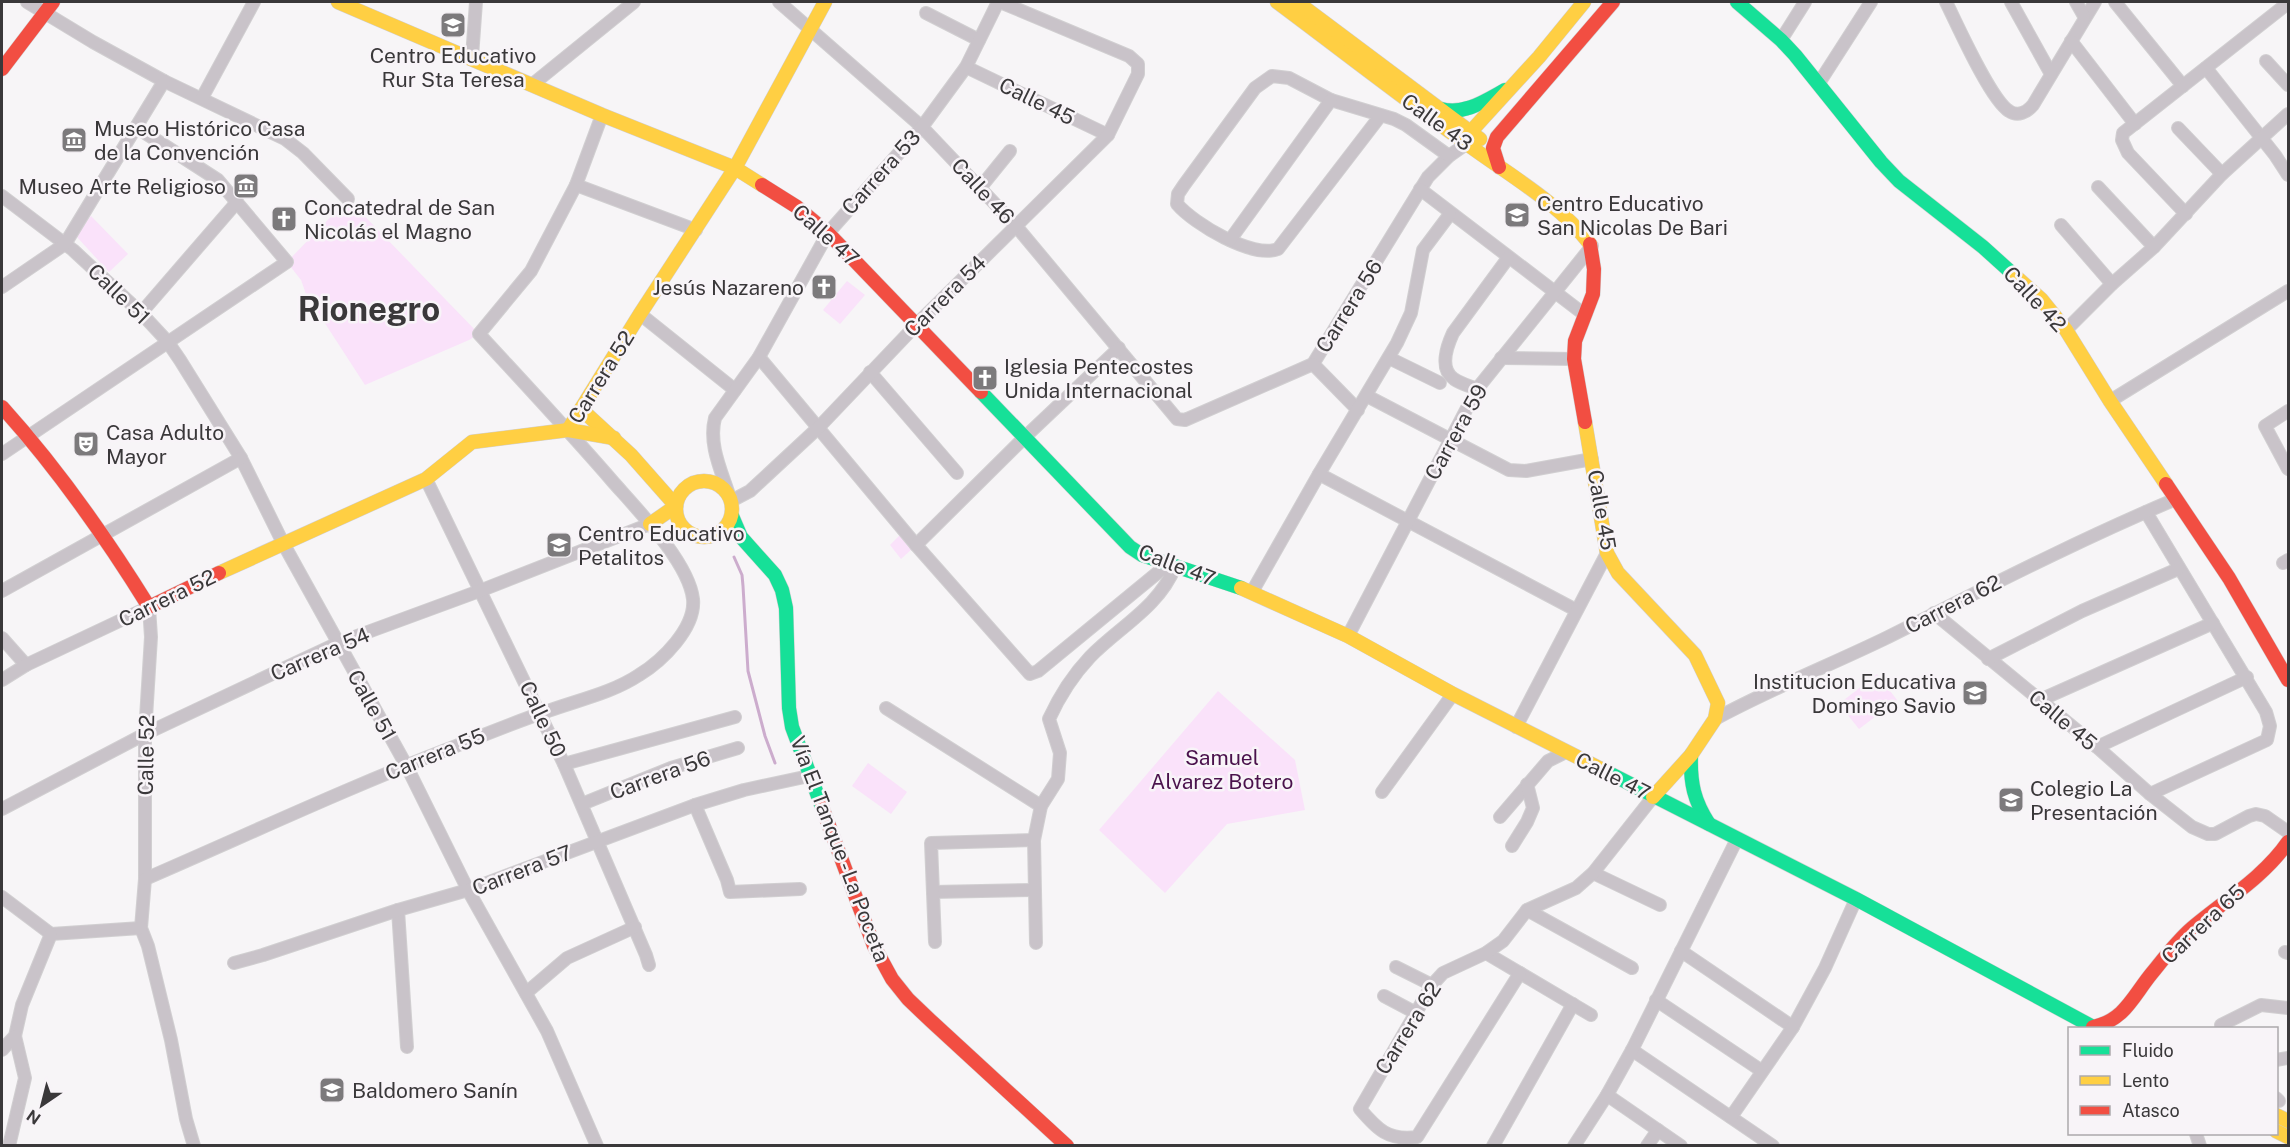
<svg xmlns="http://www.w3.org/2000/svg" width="2290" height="1147" viewBox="0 0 2290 1147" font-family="'Public Sans',sans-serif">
	<rect width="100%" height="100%" fill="#f7f5f7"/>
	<g fill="#fae2fa">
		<path d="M348,199L479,334L469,340L365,385L306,294L301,280L287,262Z"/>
		<path d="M91,216L128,254L109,272L77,237L79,229Z"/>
		<path d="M847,281L865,295L840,324L823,310Z"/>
		<path d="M901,534L912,549L901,559L890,545Z"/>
		<path d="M1877,674L1897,700L1859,729L1839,704Z"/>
		<path d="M1218,691L1295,760L1305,810L1227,824L1165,893L1099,830Z"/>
		<path d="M868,763L907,792L891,814L852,786Z"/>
	</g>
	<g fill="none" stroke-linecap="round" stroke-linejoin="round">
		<path stroke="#ccaccd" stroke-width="3" d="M734,557L742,575L743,586L748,671L765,736L775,763"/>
		<g stroke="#d1cfd1" stroke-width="14">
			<g id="street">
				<path d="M27,2L93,42L164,81L285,139L303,153L348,199"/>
				<path d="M779,2L922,127L1016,226L1177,419L1185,420L1313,364L1428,177L1449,156L1466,144"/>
				<path d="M1946,2C1957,24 1990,99 2009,111C2018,117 2027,112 2033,105L2095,2"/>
				<path d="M2011,2L2051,74"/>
				<path d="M2076,2L2084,16"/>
				<path d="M2115,2L2183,86"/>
				<path d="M926,13L979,40"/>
				<path d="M1781,40L1805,2"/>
				<path d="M2071,41L2135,124"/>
				<path d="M472,57L476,2"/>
				<path d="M2266,61L2288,85"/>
				<path d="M966,67L1108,135"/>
				<path d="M2206,68L2275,155L2288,175"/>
				<path d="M1819,83L1871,2"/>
				<path d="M533,84L634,2"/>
				<path d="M202,98L254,2"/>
				<path d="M1381,115L1278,249C1253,259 1194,224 1177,204L1178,194L1184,185L1255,88L1272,76L1289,78L1331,100L1394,119L1406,125L1449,156"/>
				<path d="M2178,128L2222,174"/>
				<path d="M576,185L696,230"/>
				<path d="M2098,187L2154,247"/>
				<path d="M980,188L1010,151"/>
				<path d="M1420,189L1585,315"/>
				<path d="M2,196L73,250L141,313L167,341L180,360L241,458L283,543L406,765L468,890L547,1031L597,1146"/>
				<path d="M2186,214L2128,153L2122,140L2123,133L2288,3"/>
				<path d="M2061,225L2112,284"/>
				<path d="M1230,240L1331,100"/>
				<path d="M2,287L65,244L164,81"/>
				<path d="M141,313L237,202"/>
				<path d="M640,314L735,390"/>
				<path d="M2066,330L2112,284L2154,247L2222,174L2288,114"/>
				<path d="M759,357L916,545L1030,674L1038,671L1167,565"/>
				<path d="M1389,358L1440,383"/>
				<path d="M1501,358L1574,359"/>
				<path d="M1313,364L1358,410"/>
				<path d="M870,372L957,473"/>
				<path d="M1477,389C1470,386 1461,384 1454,379C1439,369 1447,346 1453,333L1508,258"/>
				<path d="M1367,396L1509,470L1526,471L1592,459"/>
				<path d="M2110,401L2288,291"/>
				<path d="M2288,411L2265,426L2288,469"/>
				<path d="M2,454L287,262L218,180L136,127"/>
				<path d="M1319,474L1576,610"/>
				<path d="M426,479L564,764L646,955L649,965"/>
				<path d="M730,498C722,472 708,445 715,418L759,357L828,233L922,127L966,67L998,2"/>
				<path d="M731,501L750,491L819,427L919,322L1108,135L1138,74V64L1129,56L1000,2"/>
				<path d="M2146,512L2266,712L2270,726L2267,740L2150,794"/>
				<path d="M916,545L1026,436L1119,348"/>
				<path d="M2283,563L2288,560"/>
				<path d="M2,591L241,458"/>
				<path d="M1252,592L1319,474L1397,343L1411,313L1423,250L1450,214"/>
				<path d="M1934,613L2097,747L2150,794L2192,827L2208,834H2215L2249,816L2256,814L2265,816L2288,832"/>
				<path d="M1348,636L1477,389L1592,246"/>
				<path d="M2,638L26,665"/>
				<path d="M1988,659L2082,611L2178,569"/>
				<path d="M2,680L26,665L149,607L151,637L145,734V879L141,928L148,946L171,1040L186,1119L194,1146"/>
				<path d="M2040,700L2213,623"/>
				<path d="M886,708L1041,806"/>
				<path d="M1715,719C1770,689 1828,666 1884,639C1980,591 2076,541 2176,499"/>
				<path d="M1516,727L1607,553"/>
				<path d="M2097,747L2247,677"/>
				<path d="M564,764L735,717"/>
				<path d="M1382,792L1453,694"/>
				<path d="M582,804L671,768L738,748"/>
				<path d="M695,805L727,880L730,892L800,889"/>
				<path d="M2,809L145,734L338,643L482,590L650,524"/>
				<path d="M1500,817L1548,761L1566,752"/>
				<path d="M1512,846L1527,822L1533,808L1527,784"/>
				<path d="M1593,873L1660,905"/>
				<path d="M145,879C249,834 351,786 456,746C487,734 517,721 548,711C578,700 612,693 639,675C662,661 696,628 693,599C689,563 638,510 614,483C570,432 524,383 479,334L531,271L576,185L602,115"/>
				<path d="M933,892L1034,890"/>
				<path d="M2,897L51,934"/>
				<path d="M398,910L407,1047"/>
				<path d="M1527,910L1632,968"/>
				<path d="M51,934L141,928"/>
				<path d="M935,942L931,843L1034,840"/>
				<path d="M1036,943L1034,840L1041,806L1058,779L1060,753L1049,719C1060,695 1072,676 1090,657C1119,627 1158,608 1175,567"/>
				<path d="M1681,951L1793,1027"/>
				<path d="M2285,952L2288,953"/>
				<path d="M1486,953L1591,1015"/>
				<path d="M234,963L263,955L398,910L468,890L695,805L744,790L809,776"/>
				<path d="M1396,967L1432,985"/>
				<path d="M1520,973L1417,1137C1388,1141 1377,1129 1360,1109L1432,985L1443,973L1486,953L1503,941L1527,910L1576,888L1593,873L1653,797"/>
				<path d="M526,993L567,958L635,927"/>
				<path d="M1384,996L1416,1013"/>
				<path d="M1656,1000L1762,1071"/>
				<path d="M2221,1025L2261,1005L2288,1008"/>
				<path d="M2,1050L15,1036L22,1005L51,934"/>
				<path d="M1632,1050L1773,1146"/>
				<path d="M2276,1060L2288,1058"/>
				<path d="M1607,1095L1681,1146"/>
				<path d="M2276,1098L2279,1101"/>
				<path d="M1731,1117L1793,1027L1825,968L1856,899"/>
				<path d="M2196,1134L2200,1146"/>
				<path d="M9,1146L25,1078L15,1036"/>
				<path d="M1493,1146L1573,1004"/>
				<path d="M1574,1146L1607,1095L1632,1050L1737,839"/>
				<path d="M1647,1146L1658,1130"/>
			</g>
		</g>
		<g stroke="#d1cfd1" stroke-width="15">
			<g id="fast">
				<path d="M1737,2L1781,40L1795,55L1881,162L1899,181L1983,247L2014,275"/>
				<path d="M1441,109C1465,115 1485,101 1505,90"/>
				<path d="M981,392L1130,547L1142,555L1241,588"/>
				<path d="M732,516L741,537L775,575L782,590L786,608L789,708L792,727L822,807"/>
				<path d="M1691,755C1690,783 1694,801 1709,824"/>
				<path d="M1601,769L1856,899L2095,1028"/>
			</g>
		</g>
		<g stroke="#d1cfd1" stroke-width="15">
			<g id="slow">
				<path d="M338,2L602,115L735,168L762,185"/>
				<path d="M1277,2C1340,49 1403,98 1467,144C1509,175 1558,202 1590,244"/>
				<path d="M1297,2L1480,139"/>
				<path d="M1468,140L1475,127L1539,57L1584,2"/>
				<path d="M2014,275L2041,299L2066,330L2110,401L2166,484"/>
				<path d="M581,409L631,455L676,506L650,524"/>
				<path d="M1585,422L1607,553L1618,573L1695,655L1718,703L1715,719L1691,755L1653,797"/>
				<path d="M568,430L640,314L735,168L825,2"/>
				<circle cx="704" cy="509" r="28"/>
				<path d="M219,573L426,479L472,442L568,430L614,438"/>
				<path d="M1241,588L1348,636L1453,694L1601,769"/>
				<path d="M2276,1115L2288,1121"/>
				<path d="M2276,1131L2288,1137"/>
			</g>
		</g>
		<g stroke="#d1cfd1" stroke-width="15">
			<g id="jam">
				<path d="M2,69L53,2"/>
				<path d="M1499,167L1493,148L1497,137L1613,2"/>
				<path d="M762,185L797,207L828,233L981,392"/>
				<path d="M2,407C58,469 105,536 149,607L219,573"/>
				<path d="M1585,422L1574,359L1575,341L1593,294L1594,269L1590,244"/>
				<path d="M2166,484L2229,578L2288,680"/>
				<path d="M822,807L874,946L892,979L908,999L930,1020L1067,1146"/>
				<path d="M2093,1027C2125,1020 2133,996 2152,973C2165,957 2177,941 2192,928C2224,901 2264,877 2288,842"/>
			</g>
		</g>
		<use href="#street" stroke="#c9c3c9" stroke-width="12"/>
		<use href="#fast" stroke="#16e098" stroke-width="14"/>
		<use href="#slow" stroke="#ffcf43" stroke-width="14"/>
		<use href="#jam" stroke="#f24e42" stroke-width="14"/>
	</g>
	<defs>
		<g id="school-square" transform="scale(1.35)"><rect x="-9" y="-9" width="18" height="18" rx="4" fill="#7c7a7c" stroke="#f8f4f8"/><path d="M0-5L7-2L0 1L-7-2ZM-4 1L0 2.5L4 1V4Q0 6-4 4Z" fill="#fff"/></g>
		<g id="museum-square" transform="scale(1.35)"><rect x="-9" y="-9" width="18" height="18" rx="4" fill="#7c7a7c" stroke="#f8f4f8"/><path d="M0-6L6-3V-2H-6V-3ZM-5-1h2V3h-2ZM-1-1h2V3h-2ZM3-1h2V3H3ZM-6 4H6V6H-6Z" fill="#fff"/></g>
		<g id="church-square" transform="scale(1.35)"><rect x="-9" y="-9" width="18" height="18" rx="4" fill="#7c7a7c" stroke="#f8f4f8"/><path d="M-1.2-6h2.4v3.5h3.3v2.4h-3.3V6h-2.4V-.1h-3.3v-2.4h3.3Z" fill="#fff"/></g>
		<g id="theatre-square" transform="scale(1.35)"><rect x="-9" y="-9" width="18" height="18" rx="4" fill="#7c7a7c" stroke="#f8f4f8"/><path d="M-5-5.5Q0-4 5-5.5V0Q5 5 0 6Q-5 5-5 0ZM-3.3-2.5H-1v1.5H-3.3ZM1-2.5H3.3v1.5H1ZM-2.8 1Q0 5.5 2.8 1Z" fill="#fff"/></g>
	</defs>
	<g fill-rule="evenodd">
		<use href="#school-square" x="453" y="25"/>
		<use href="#museum-square" x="74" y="140"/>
		<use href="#museum-square" x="246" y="186"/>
		<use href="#school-square" x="1517" y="215"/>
		<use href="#church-square" x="284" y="219"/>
		<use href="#church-square" x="824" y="287"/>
		<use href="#church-square" x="985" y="378"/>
		<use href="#theatre-square" x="86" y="444"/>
		<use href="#school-square" x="559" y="545"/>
		<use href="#school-square" x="1975" y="693"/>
		<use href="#school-square" x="2011" y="800"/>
		<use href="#school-square" x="332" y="1090"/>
	</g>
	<g text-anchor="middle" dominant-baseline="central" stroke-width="5" stroke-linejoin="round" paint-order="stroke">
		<g font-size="21" fill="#3a383a" stroke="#f8f4f8" text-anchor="start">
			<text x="453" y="55" text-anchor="middle">Centro Educativo<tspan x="453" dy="24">Rur Sta Teresa</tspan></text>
			<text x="94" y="128">Museo Histórico Casa<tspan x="94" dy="24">de la Convención</tspan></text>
			<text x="226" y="186" text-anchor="end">Museo Arte Religioso</text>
			<text x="1537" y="203">Centro Educativo<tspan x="1537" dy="24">San Nicolas De Bari</tspan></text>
			<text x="304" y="207">Concatedral de San<tspan x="304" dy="24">Nicolás el Magno</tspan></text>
			<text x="804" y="287" text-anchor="end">Jesús Nazareno</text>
			<text x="1004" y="366">Iglesia Pentecostes<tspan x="1004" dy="24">Unida Internacional</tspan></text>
			<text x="106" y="432">Casa Adulto<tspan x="106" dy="24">Mayor</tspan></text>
			<text x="578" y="533">Centro Educativo<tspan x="578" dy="24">Petalitos</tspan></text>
			<text x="1956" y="681" text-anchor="end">Institucion Educativa<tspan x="1956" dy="24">Domingo Savio</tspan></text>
			<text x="2030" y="788">Colegio La<tspan x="2030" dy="24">Presentación</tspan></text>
			<text x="352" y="1090">Baldomero Sanín</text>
		</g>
		<g font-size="21" fill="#3a383a" stroke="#f8f4f8">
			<text transform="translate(1037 101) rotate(26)">Calle 45</text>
			<text transform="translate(1437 122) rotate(36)">Calle 43</text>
			<text transform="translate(881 172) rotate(-48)">Carrera 53</text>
			<text transform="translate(983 191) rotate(47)">Calle 46</text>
			<text transform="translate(826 235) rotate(42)">Calle 47</text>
			<text transform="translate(119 294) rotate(44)">Calle 51</text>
			<text transform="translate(945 296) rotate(-45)">Carrera 54</text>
			<text transform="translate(2035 299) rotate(47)">Calle 42</text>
			<text transform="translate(1349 306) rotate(-58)">Carrera 56</text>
			<text transform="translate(601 377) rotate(-58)">Carrera 52</text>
			<text transform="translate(1456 432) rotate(-61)">Carrera 59</text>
			<text transform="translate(1602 510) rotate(80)">Calle 45</text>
			<text transform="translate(1177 565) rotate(21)">Calle 47</text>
			<text transform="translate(167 598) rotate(-26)">Carrera 52</text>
			<text transform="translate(1953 604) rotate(-27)">Carrera 62</text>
			<text transform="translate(320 654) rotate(-23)">Carrera 54</text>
			<text transform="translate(372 705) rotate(61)">Calle 51</text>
			<text transform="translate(543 719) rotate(65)">Calle 50</text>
			<text transform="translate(2063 720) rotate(40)">Calle 45</text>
			<text transform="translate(435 754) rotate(-22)">Carrera 55</text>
			<text transform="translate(146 755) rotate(-89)">Calle 52</text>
			<text transform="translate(660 775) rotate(-20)">Carrera 56</text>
			<text transform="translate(1613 776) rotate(27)">Calle 47</text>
			<text transform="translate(840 849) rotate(69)">Vía El Tanque - La Poceta</text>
			<text transform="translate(522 870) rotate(-21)">Carrera 57</text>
			<text transform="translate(2203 924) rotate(-43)">Carrera 65</text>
			<text transform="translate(1408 1028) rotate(-58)">Carrera 62</text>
		</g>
		<g font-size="21" fill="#4a124c" stroke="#f8f4f8">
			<text x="1222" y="757">Samuel<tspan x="1222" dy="24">Alvarez Botero</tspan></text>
		</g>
		<g font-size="33" font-weight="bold" fill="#3a383a" stroke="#f8f4f8">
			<text x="369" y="309">Rionegro</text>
		</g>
	</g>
	<rect width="2290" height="1147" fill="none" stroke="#3a383a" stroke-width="6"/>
	<rect x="2068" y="1027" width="210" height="108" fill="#f8f4f8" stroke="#aca9ac" stroke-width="1.5"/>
	<rect x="2080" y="1046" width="30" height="9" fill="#16e098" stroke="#aca9ac" stroke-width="1.5"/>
	<text x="2122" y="1057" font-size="18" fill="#3a383a">Fluido</text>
	<rect x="2080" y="1076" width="30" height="9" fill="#ffcf43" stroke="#aca9ac" stroke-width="1.5"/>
	<text x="2122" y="1087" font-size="18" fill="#3a383a">Lento</text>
	<rect x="2080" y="1106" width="30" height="9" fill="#f24e42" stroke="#aca9ac" stroke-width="1.5"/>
	<text x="2122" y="1117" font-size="18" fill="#3a383a">Atasco</text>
	<g transform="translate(42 1105) rotate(215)" stroke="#f8f4f8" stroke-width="4.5" paint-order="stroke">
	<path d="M0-4.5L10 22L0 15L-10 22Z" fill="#3a383a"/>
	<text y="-9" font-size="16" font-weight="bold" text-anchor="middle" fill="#3a383a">N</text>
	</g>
</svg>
